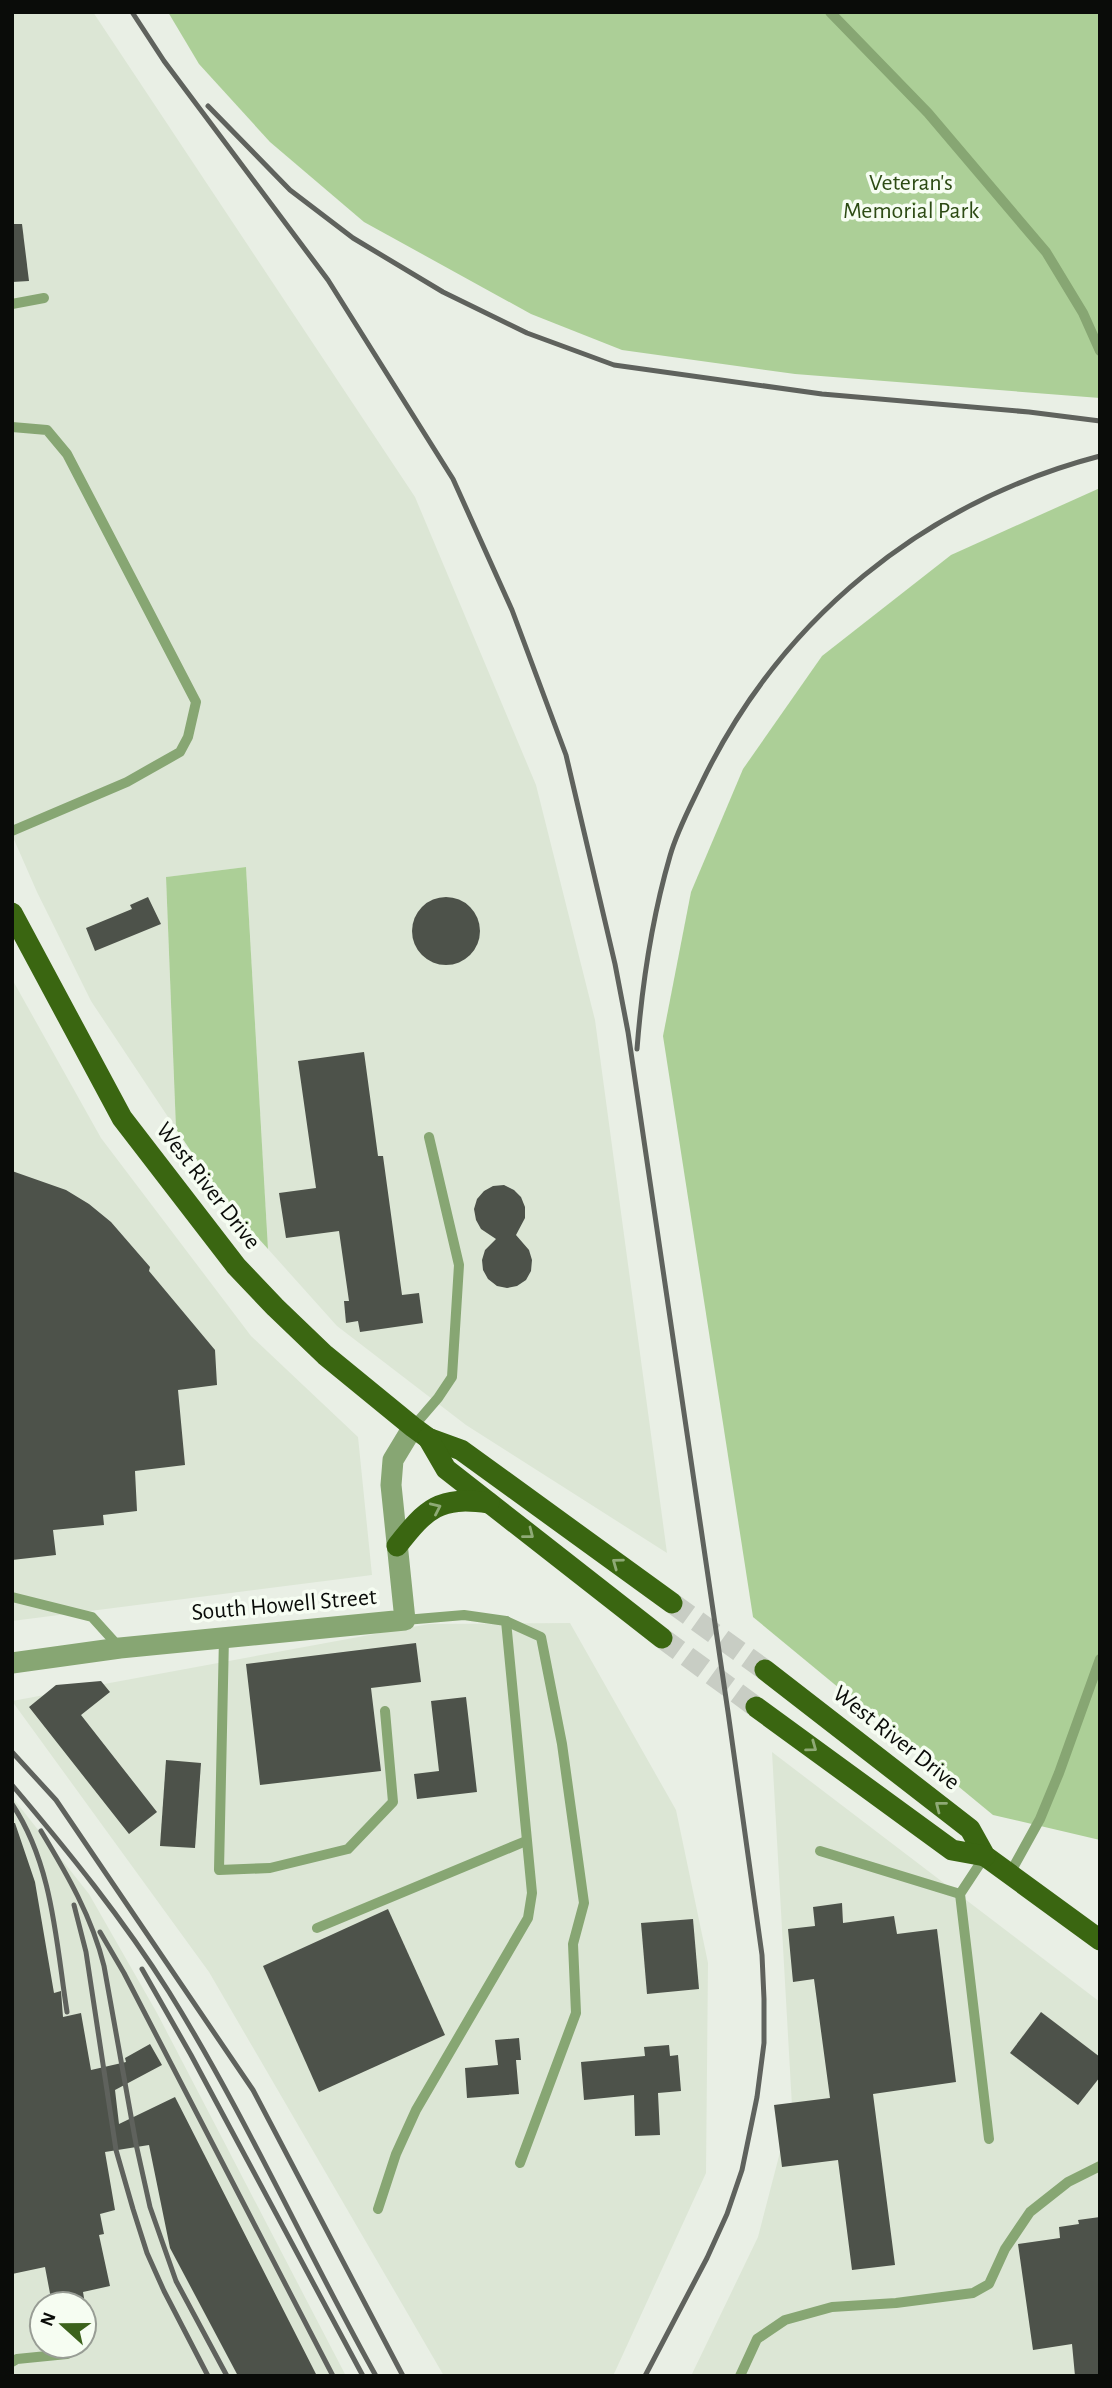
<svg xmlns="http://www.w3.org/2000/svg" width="1112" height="2388" viewBox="0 0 1112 2388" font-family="'Alegreya Sans',sans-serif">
	<rect width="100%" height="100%" fill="#e9efe5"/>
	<g fill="#dce6d5" fill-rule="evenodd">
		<path d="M12,12H93L415,497L536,785L595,1020L667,1553L466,1425L337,1326L268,1249L246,867L166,877L176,1129L91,1001L37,892L12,835Z"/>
		<path d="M12,979L101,1138L251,1336L358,1437L372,1575L12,1621Z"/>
		<path d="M570,1623L676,1810L708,1963L706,2173L613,2376H444L209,1972L12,1701L429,1624Z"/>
		<path d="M772,1752L1100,2002V2376H691L758,2237L792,2106Z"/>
		<path d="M12,1797L89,1894L157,2013L346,2376H12ZM42,2304H84V2346H42Z"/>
	</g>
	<g fill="#accf97">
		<path d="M168,12H1100V398L795,374L622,350L531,314L364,222L270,142L199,64Z"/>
		<path d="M1100,488V1840L993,1815L753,1617L663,1036L691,892L743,769L822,656L951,555Z"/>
		<path d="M246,867L268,1249L224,1200L176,1129L166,877Z"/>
	</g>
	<g fill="#4d524a">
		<path d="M12,224H22L29,281L12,282Z"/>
		<path d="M148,897L161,924L95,951L86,928L132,909L130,905Z"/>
		<circle cx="446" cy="931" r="34"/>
		<path d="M364,1052L378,1156H383L402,1295L419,1293L423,1323L360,1332L358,1321L346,1323L344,1301H349L339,1231L286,1238L279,1193L316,1188L298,1061Z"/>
		<path d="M12,1171L66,1190L89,1204L111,1222L150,1267L149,1271L215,1350L217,1385L178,1390L185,1465L135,1471L137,1511L103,1515L104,1525L53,1530L56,1555L12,1560Z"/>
		<path d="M504,1185L514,1190L521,1197L525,1207V1218L516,1235L529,1250L532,1260L531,1271L526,1280L517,1286L507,1288L497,1286L488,1279L483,1270L482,1260L485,1250L496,1239L481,1229L476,1220L474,1209L477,1199L484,1191L493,1186Z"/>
		<path d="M416,1643L421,1682L371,1688L381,1771L260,1785L246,1664Z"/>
		<path d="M101,1681L110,1692L81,1715L157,1812L129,1834L29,1707L56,1685Z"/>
		<path d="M466,1697L477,1792L417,1799L414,1774L439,1771L431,1701Z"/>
		<path d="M166,1760L201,1763L195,1848L160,1846Z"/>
		<path d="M12,1823H15L35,1882L54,1993L61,1991L63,2017L81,2013L91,2070L126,2062L125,2058L150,2044L162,2065L115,2090L119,2124L175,2097L317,2376H238L170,2248L149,2145L105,2152L115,2210L100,2214L104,2234L99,2235L110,2286L83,2292L85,2304H52L45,2267L12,2274Z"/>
		<path d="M842,1903L843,1923L894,1916L897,1934L937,1929L956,2082L873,2094L895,2265L852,2270L838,2160L782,2167L774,2105L830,2098L814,1979L793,1982L788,1929L815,1926L813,1907Z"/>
		<path d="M388,1909L445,2035L319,2092L263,1966Z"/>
		<path d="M693,1919L699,1989L647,1994L641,1923Z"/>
		<path d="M1041,2012L1100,2057V2077L1078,2105L1010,2053Z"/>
		<path d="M519,2038L521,2060H516L519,2094L467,2098L465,2068L498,2065L495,2040Z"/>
		<path d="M669,2045L670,2056L678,2055L681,2091L658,2093L660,2135L635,2136L634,2095L584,2100L581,2062L645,2056L644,2047Z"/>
		<path d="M1100,2217V2376H1075L1072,2344L1033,2350L1018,2244L1060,2238L1059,2227L1079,2224L1078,2220Z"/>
	</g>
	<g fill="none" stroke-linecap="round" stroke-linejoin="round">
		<g stroke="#c8cdc4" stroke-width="21" stroke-dasharray="21 10" stroke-linecap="butt">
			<path d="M672,1603L765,1670"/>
			<path d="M662,1638L756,1707"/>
		</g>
		<g stroke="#87a673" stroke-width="10">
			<path d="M830,12L928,113L1046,252L1083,313L1100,351"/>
			<path d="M12,304L44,298"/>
			<path d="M12,427L47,430L67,454L196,702L188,737L180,752L127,782L12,831"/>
			<path d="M413,1427L438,1398L452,1377L459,1265L429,1137"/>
			<path d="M12,1597L92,1617L120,1648"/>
			<path d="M506,1621L541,1637L562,1744L584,1903L573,1944L576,2013L520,2163"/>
			<path d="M224,1637L219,1870L270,1868L348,1849L393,1802L385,1711"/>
			<path d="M820,1851L960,1894"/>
			<path d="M985,1856L960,1894L989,2139"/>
			<path d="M1009,1875L1040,1819L1059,1773L1100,1659"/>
			<path d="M317,1928L526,1841"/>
			<path d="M378,2209L396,2154L416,2110L528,1918L532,1893L506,1621L464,1615L405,1620"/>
			<path d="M12,2362L17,2359L67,2354"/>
			<path d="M740,2376L757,2339L785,2320L832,2307L896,2303L973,2293L989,2284L1005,2249L1030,2212L1068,2182L1100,2166"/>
		</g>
		<path stroke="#87a673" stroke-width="21" d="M12,1663L120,1648L405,1620L391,1485L393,1460L413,1427"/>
		<g stroke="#3a6611" stroke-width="21">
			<path d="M12,913L122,1118L236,1266L275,1307L325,1355L413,1427L428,1438L461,1450L672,1603"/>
			<path d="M428,1438L446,1469L662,1638"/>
			<path d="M397,1546C427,1508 439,1496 489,1503"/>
			<path d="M765,1670L970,1829L985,1856L1100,1940"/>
			<path d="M756,1707L952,1850L985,1856"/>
		</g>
		<g stroke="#5f625d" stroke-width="5">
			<path d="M132,12L164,61L328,280L453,479L512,610L566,755L615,964L628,1032L728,1712L762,1955L764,1999V2043L757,2097L742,2170L727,2214L707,2258L645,2376"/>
			<path d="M208,106L290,190L353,238L443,292L527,333L614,365L822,394L1029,412L1100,421"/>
			<path d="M637,1049C642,985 652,918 670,856C677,831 690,807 701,784C780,619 924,502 1100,456"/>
			<path d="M12,1752L56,1800L253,2090L403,2376"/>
			<path d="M12,1785C68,1851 123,1919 169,1992C246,2116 305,2249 376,2376"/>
			<path d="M12,1804C53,1865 56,1942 67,2012"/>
			<path d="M41,1831C67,1874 92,1917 104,1966L136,2144L150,2207L176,2281L227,2376"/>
			<path d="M74,1905L86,1952L116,2150L133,2209L147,2253L164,2291L208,2376"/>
			<path d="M100,1932L124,1973L333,2376"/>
			<path d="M142,1969L191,2055L363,2376"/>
		</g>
	</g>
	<defs><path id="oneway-chevron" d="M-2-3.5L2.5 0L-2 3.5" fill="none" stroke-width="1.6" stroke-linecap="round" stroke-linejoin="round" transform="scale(1.75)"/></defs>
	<g stroke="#8faa76">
		<use href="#oneway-chevron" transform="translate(436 1508) rotate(-25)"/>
		<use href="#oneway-chevron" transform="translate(529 1534) rotate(38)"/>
		<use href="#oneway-chevron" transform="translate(617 1563) rotate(-144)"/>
		<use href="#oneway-chevron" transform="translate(812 1747) rotate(36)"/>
		<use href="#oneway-chevron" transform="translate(940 1806) rotate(-142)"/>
	</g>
	<g text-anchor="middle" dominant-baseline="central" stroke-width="7" stroke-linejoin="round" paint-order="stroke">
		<g font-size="24" fill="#2d4b14" stroke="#f6fdf2">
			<text x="911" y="183">Veteran's<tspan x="911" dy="28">Memorial Park</tspan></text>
		</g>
		<g font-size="24" fill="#0a0c09" stroke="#f6fdf2">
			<text transform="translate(208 1186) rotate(52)">West River Drive</text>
			<text transform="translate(284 1605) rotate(-5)">South Howell Street</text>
			<text transform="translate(896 1738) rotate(38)">West River Drive</text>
		</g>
	</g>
	<rect width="1112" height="2388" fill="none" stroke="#0a0c09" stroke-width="28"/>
	<g transform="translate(63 2325) rotate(291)"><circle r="33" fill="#f6fdf2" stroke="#989d95" stroke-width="2"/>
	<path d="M0-5L12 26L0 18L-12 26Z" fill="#3c621c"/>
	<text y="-10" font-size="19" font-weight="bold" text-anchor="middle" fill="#0a0c09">N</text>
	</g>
</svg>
